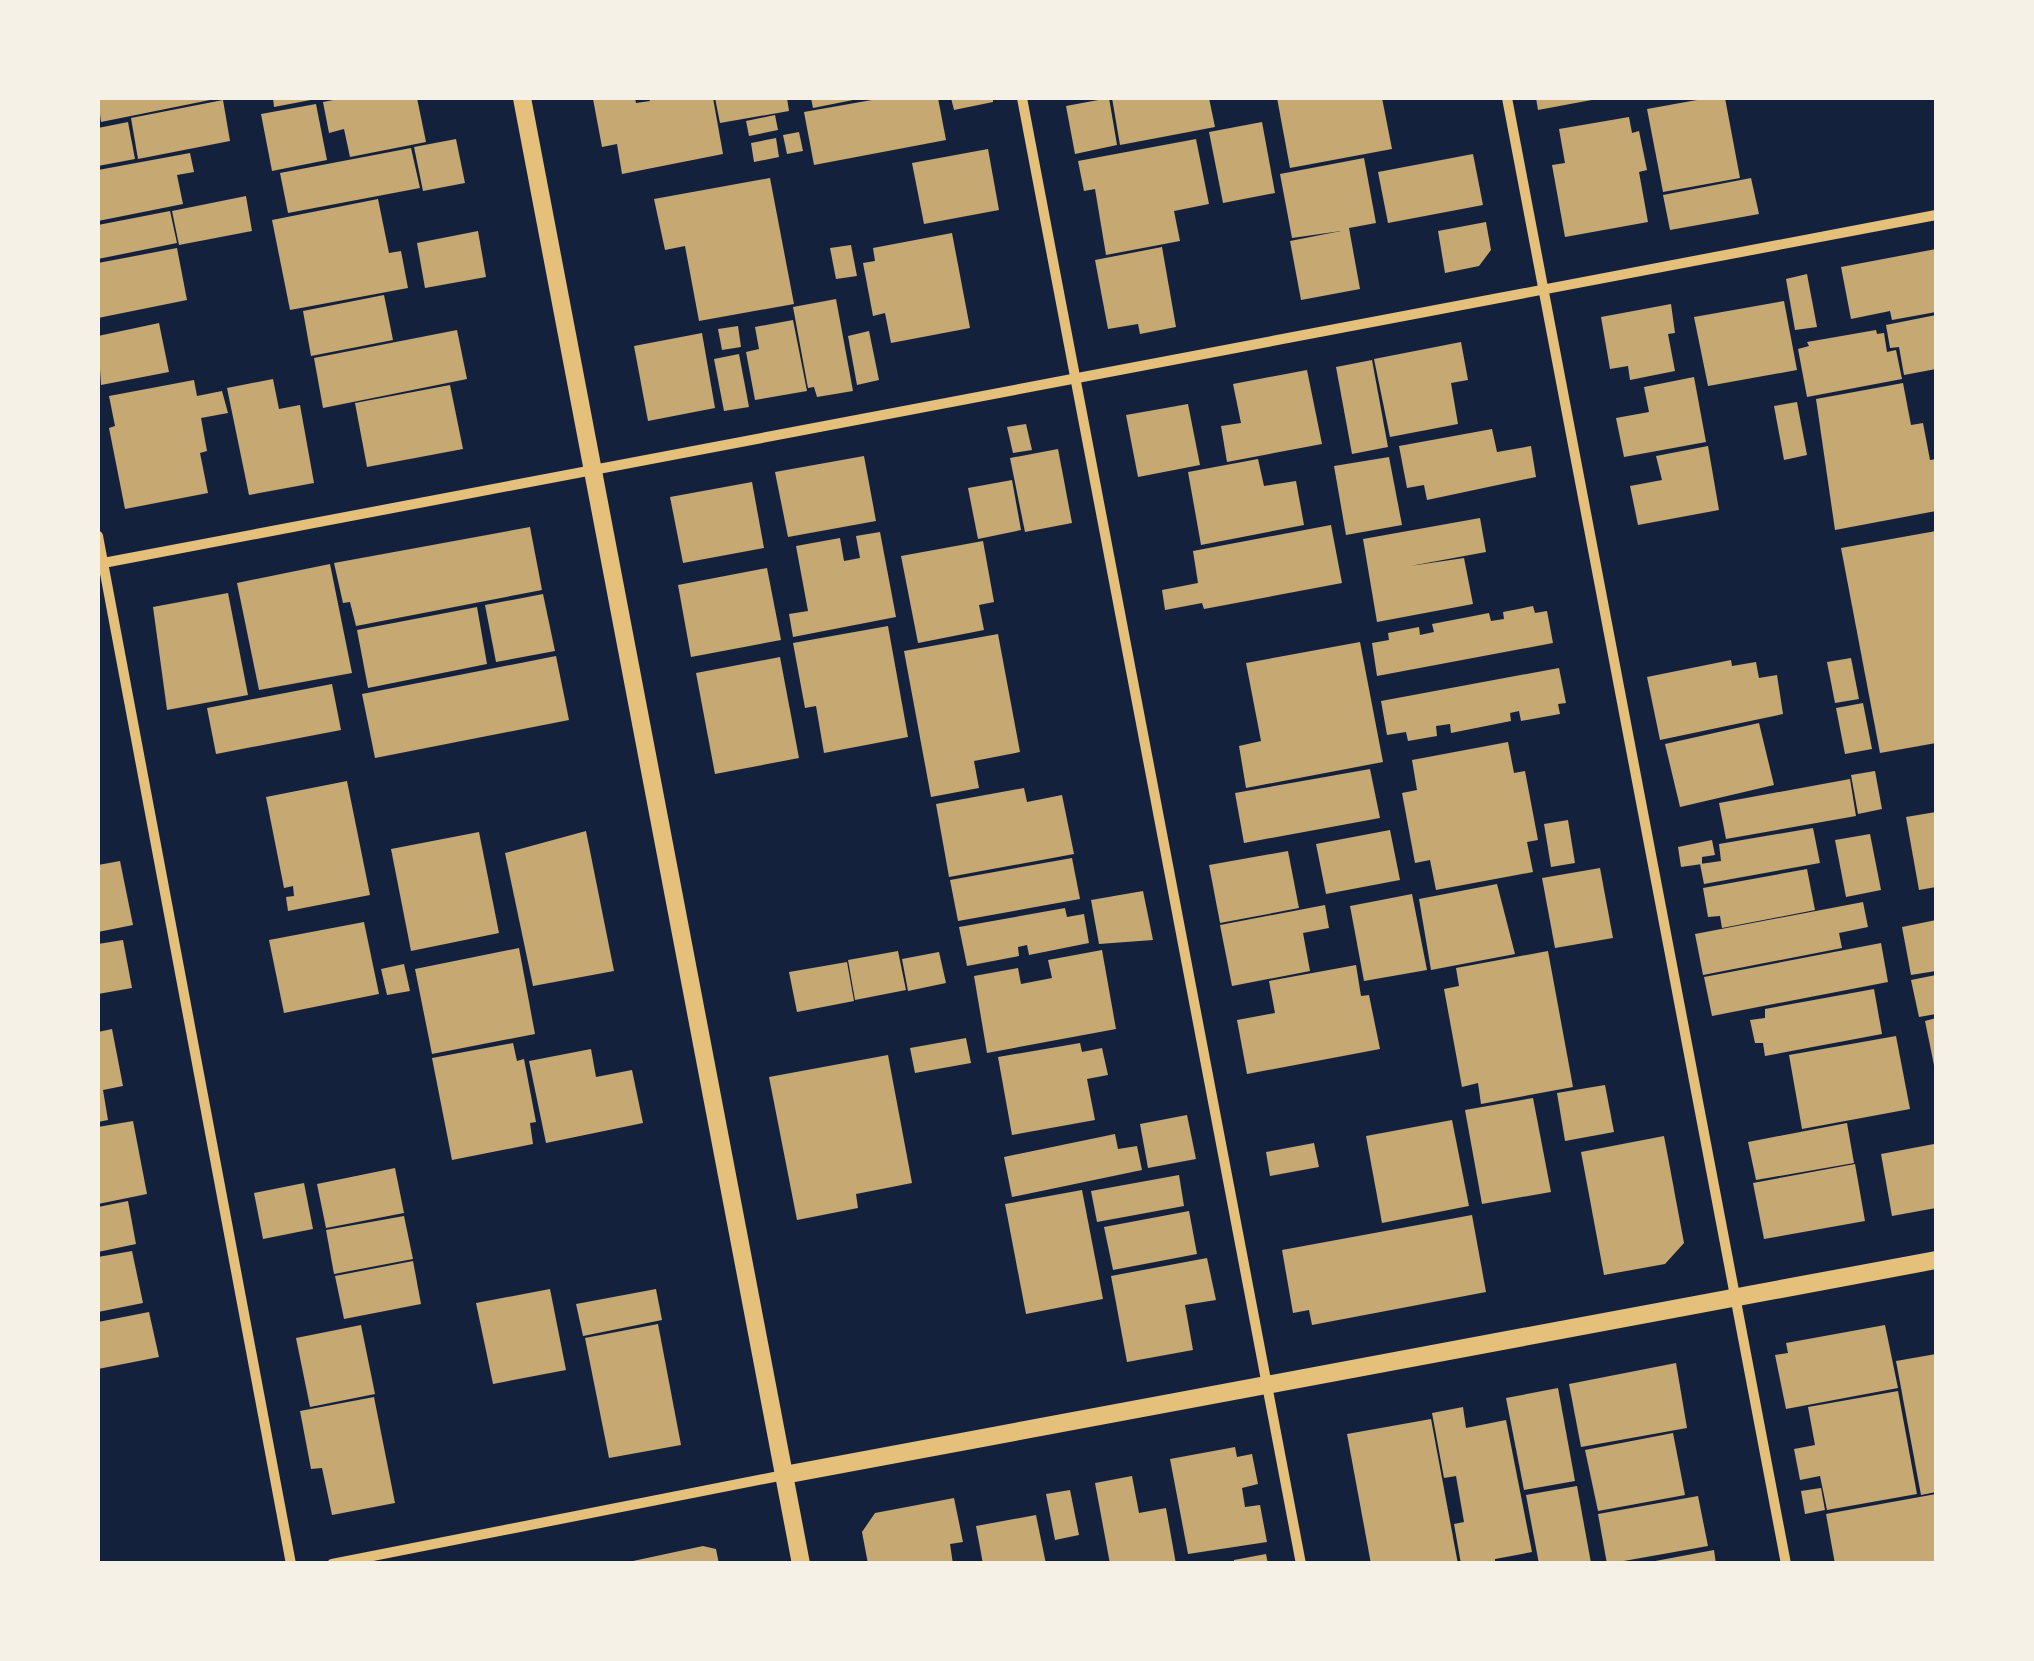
<svg xmlns="http://www.w3.org/2000/svg" width="2034" height="1661" viewBox="0 0 2034 1661" font-family="'Zilla Slab',serif">
	<rect width="100%" height="100%" fill="#14213d"/>
	<g fill="#c6a872">
		<path d="M98,98H214L215,99L101,122Z"/>
		<path d="M273,98H315L316,99L274,107Z"/>
		<path d="M344,98H417L426,142L350,157L344,129L329,133L323,102Z"/>
		<path d="M635,98L636,103L650,101L649,98H713L723,154L622,174L617,144L602,147L593,99Z"/>
		<path d="M715,98H787L789,111L720,123Z"/>
		<path d="M811,98H858V99L813,108Z"/>
		<path d="M883,98H938L946,140L814,165L804,112Z"/>
		<path d="M951,98H993V102L954,110Z"/>
		<path d="M1109,98L1117,145L1075,154L1066,106Z"/>
		<path d="M1112,98H1209L1215,127L1120,145Z"/>
		<path d="M1277,98H1382L1392,149L1290,168Z"/>
		<path d="M1536,98H1597V99L1538,110Z"/>
		<path d="M1708,98H1725L1740,178L1663,192L1647,109Z"/>
		<path d="M223,100L230,141L138,159L131,118Z"/>
		<path d="M316,104L327,160L272,171L261,114Z"/>
		<path d="M775,115L778,130L749,136L746,121Z"/>
		<path d="M1629,117L1632,133L1639,131L1647,170L1639,172L1648,222L1565,237L1552,165L1565,163L1559,129Z"/>
		<path d="M128,122L135,159L98,166V128Z"/>
		<path d="M1262,122L1275,193L1223,203L1209,132Z"/>
		<path d="M799,132L803,151L787,154L783,135Z"/>
		<path d="M776,138L779,157L754,162L751,143Z"/>
		<path d="M456,139L465,183L423,191L414,147Z"/>
		<path d="M1196,139L1209,204L1174,211L1180,241L1106,255L1095,189L1084,191L1078,161Z"/>
		<path d="M411,148L420,188L288,213L280,173Z"/>
		<path d="M988,149L999,210L924,224L912,163Z"/>
		<path d="M190,153L194,172L177,175L183,204L98,221V170Z"/>
		<path d="M1473,154L1483,205L1388,223L1378,172Z"/>
		<path d="M1364,158L1376,223L1349,228L1360,289L1301,300L1290,241L1341,231L1292,238L1280,174Z"/>
		<path d="M770,178L794,304L699,321L685,246L665,250L654,199Z"/>
		<path d="M1751,178L1759,214L1670,230L1663,195Z"/>
		<path d="M246,196L252,231L179,245L172,211Z"/>
		<path d="M378,199L389,253L401,251L408,288L290,310L272,220Z"/>
		<path d="M170,211L177,243L98,259V225Z"/>
		<path d="M1486,222L1491,250L1479,266L1445,273L1438,231Z"/>
		<path d="M478,231L486,277L425,288L417,243Z"/>
		<path d="M952,233L970,328L891,343L885,313L873,316L863,263L875,261L873,248Z"/>
		<path d="M851,245L857,276L836,279L830,248Z"/>
		<path d="M1162,247L1176,327L1140,334L1138,324L1108,329L1095,260Z"/>
		<path d="M177,248L187,300L98,318V263Z"/>
		<path d="M1936,249V312L1892,320L1890,311L1851,319L1841,267Z"/>
		<path d="M1807,274L1817,327L1795,330L1786,279Z"/>
		<path d="M384,295L393,340L311,356L303,311Z"/>
		<path d="M836,299L853,391L817,397L814,387L808,388L793,307Z"/>
		<path d="M1784,301L1797,370L1708,386L1694,317Z"/>
		<path d="M1671,304L1675,333L1668,334L1675,371L1630,380L1628,366L1610,369L1601,317Z"/>
		<path d="M1936,315V369L1904,375L1899,347L1890,348L1886,325Z"/>
		<path d="M793,320L807,391L755,400L746,352L759,349L755,327Z"/>
		<path d="M159,323L169,372L101,385L98,336Z"/>
		<path d="M738,326L741,347L722,350L718,329Z"/>
		<path d="M457,330L467,379L323,408L314,358Z"/>
		<path d="M1876,330L1877,334L1884,333L1887,352L1896,350L1902,379L1807,397L1798,349L1809,346L1807,342Z"/>
		<path d="M869,331L879,380L857,385L848,336Z"/>
		<path d="M702,333L715,408L648,421L634,346Z"/>
		<path d="M1461,342L1468,380L1451,383L1458,424L1390,437L1374,359Z"/>
		<path d="M739,354L749,407L724,411L714,359Z"/>
		<path d="M1372,360L1388,447L1352,454L1336,367Z"/>
		<path d="M1307,370L1322,444L1227,462L1221,426L1241,423L1233,384Z"/>
		<path d="M1694,377L1706,442L1624,457L1616,418L1649,412L1644,387Z"/>
		<path d="M273,379L279,409L300,405L314,483L249,495L227,388Z"/>
		<path d="M194,380L197,396L222,391L228,413L201,418L207,451L200,453L208,493L125,509L109,428L115,426L109,396Z"/>
		<path d="M1903,383L1911,425L1923,423L1930,460L1936,459V511L1835,530L1816,399Z"/>
		<path d="M450,385L463,449L367,467L355,403Z"/>
		<path d="M1797,402L1807,455L1784,460L1774,406Z"/>
		<path d="M1188,404L1200,465L1138,477L1126,415Z"/>
		<path d="M1026,424L1032,450L1013,453L1007,427Z"/>
		<path d="M1492,429L1497,452L1531,446L1536,477L1427,500L1424,485L1407,488L1399,446Z"/>
		<path d="M1708,446L1719,510L1638,525L1630,486L1662,480L1656,456Z"/>
		<path d="M1058,449L1072,523L1025,532L1010,458Z"/>
		<path d="M864,456L876,521L788,537L775,472Z"/>
		<path d="M1389,457L1402,525L1346,535L1334,466Z"/>
		<path d="M1258,459L1264,486L1296,481L1304,525L1201,545L1188,472Z"/>
		<path d="M1012,480L1021,530L978,539L968,488Z"/>
		<path d="M752,482L764,548L683,563L670,497Z"/>
		<path d="M1480,518L1486,552L1410,566L1464,558L1473,604L1377,622L1363,539Z"/>
		<path d="M1331,525L1342,583L1204,609L1202,603L1165,610L1162,590L1198,583L1193,551Z"/>
		<path d="M530,527L542,590L356,626L350,602L343,603L334,563Z"/>
		<path d="M1936,531V743L1880,753L1841,548Z"/>
		<path d="M880,532L896,617L793,637L789,614L808,611L796,546L840,538L844,561L860,558L856,536Z"/>
		<path d="M983,541L994,602L979,605L984,630L918,643L901,556Z"/>
		<path d="M330,564L352,673L259,690L237,583Z"/>
		<path d="M767,568L781,640L691,657L678,585Z"/>
		<path d="M228,593L248,695L167,710L153,607Z"/>
		<path d="M543,594L555,651L496,662L485,605Z"/>
		<path d="M1533,606L1535,613L1547,611L1553,643L1377,676L1372,643L1389,640L1388,633L1419,627L1420,635L1434,632L1432,624L1489,613L1491,621L1504,619L1503,612Z"/>
		<path d="M477,607L487,664L368,688L357,630Z"/>
		<path d="M888,626L908,737L824,753L816,706L805,708L793,643Z"/>
		<path d="M998,634L1020,752L974,761L979,788L931,797L904,651Z"/>
		<path d="M1360,642L1383,762L1246,788L1239,746L1261,741L1246,663Z"/>
		<path d="M556,656L569,720L375,758L362,694Z"/>
		<path d="M780,657L799,758L715,774L696,673Z"/>
		<path d="M1851,658L1859,699L1835,703L1827,662Z"/>
		<path d="M1731,660L1732,666L1756,662L1759,678L1777,675L1783,714L1660,740L1647,677Z"/>
		<path d="M1559,668L1566,703L1558,704L1560,714L1521,721L1519,711L1510,713L1511,721L1451,733L1450,724L1436,726L1437,736L1408,741L1406,732L1387,735L1381,701Z"/>
		<path d="M332,684L341,730L216,754L207,708Z"/>
		<path d="M1863,703L1872,749L1845,754L1836,708Z"/>
		<path d="M1759,723L1774,785L1680,807L1665,744Z"/>
		<path d="M1508,742L1514,773L1525,771L1538,840L1527,842L1533,872L1436,890L1430,860L1415,863L1402,793L1417,790L1412,760Z"/>
		<path d="M1370,769L1380,818L1244,843L1235,793Z"/>
		<path d="M1875,771L1882,809L1858,814L1851,775Z"/>
		<path d="M1850,779L1856,816L1726,839L1719,803Z"/>
		<path d="M347,781L370,895L288,911L286,897L294,896L293,886L284,888L266,797Z"/>
		<path d="M1024,788L1027,802L1062,795L1074,854L949,877L936,804Z"/>
		<path d="M1936,812V887L1919,890L1906,817Z"/>
		<path d="M1568,820L1575,863L1551,867L1544,824Z"/>
		<path d="M1813,828L1820,863L1704,884L1700,864L1721,861L1719,844Z"/>
		<path d="M1390,830L1400,880L1326,894L1316,844Z"/>
		<path d="M586,831L614,971L533,986L505,853Z"/>
		<path d="M479,832L499,933L411,951L391,849Z"/>
		<path d="M1870,834L1881,890L1846,897L1835,840Z"/>
		<path d="M1712,840L1715,855L1702,857V864L1681,867L1678,847Z"/>
		<path d="M1288,851L1299,908L1220,923L1209,865Z"/>
		<path d="M1072,858L1080,899L958,921L950,880Z"/>
		<path d="M120,861L133,925L98,932V865Z"/>
		<path d="M1600,868L1613,938L1555,948L1542,878Z"/>
		<path d="M1807,869L1815,910L1722,928L1720,916L1708,917L1703,888Z"/>
		<path d="M1497,884L1515,954L1431,970L1419,899Z"/>
		<path d="M1143,891L1153,940L1099,944L1091,900Z"/>
		<path d="M1412,894L1427,970L1364,981L1350,906Z"/>
		<path d="M1863,902L1868,927L1839,933L1842,948L1703,975L1695,934Z"/>
		<path d="M1325,905L1329,928L1303,933L1310,971L1232,986L1220,925Z"/>
		<path d="M1065,908L1067,917L1084,914L1089,943L1029,955L1027,945L1018,947L1019,956L967,966L959,927Z"/>
		<path d="M1936,920V971L1911,975L1902,927Z"/>
		<path d="M364,922L379,994L284,1013L269,940Z"/>
		<path d="M123,940L132,988L98,994V944Z"/>
		<path d="M1881,943L1888,982L1712,1016L1704,977Z"/>
		<path d="M519,948L535,1034L432,1054L415,969Z"/>
		<path d="M1102,950L1116,1029L987,1053L974,976L1018,968L1021,984L1052,978L1048,960Z"/>
		<path d="M898,951L906,990L855,1000L848,960Z"/>
		<path d="M1548,951L1573,1087L1481,1104L1478,1083L1462,1087L1444,989L1459,986L1456,968Z"/>
		<path d="M939,952L946,983L908,991L902,959Z"/>
		<path d="M847,962L854,1001L797,1012L789,972Z"/>
		<path d="M404,964L410,991L387,995L381,969Z"/>
		<path d="M1356,965L1361,996L1369,995L1380,1049L1247,1074L1237,1020L1275,1013L1269,981Z"/>
		<path d="M1936,975V1014L1919,1017L1911,980Z"/>
		<path d="M1874,989L1882,1034L1765,1056L1763,1043H1755L1750,1020L1765,1018V1009Z"/>
		<path d="M1936,1018V1070H1935L1925,1021Z"/>
		<path d="M112,1029L123,1086L103,1090L108,1120L98,1122V1032Z"/>
		<path d="M1896,1036L1910,1109L1802,1129L1789,1055Z"/>
		<path d="M966,1038L971,1063L915,1073L910,1048Z"/>
		<path d="M513,1043L517,1061L524,1059L536,1122L530,1123L533,1144L452,1160L432,1058Z"/>
		<path d="M1080,1043L1082,1052L1102,1048L1108,1075L1087,1079L1095,1120L1012,1135L998,1057Z"/>
		<path d="M591,1049L596,1077L632,1070L643,1123L546,1143L529,1061Z"/>
		<path d="M888,1055L912,1183L856,1194L858,1208L797,1220L769,1077Z"/>
		<path d="M1605,1085L1614,1132L1565,1141L1557,1093Z"/>
		<path d="M1533,1098L1551,1192L1482,1204L1465,1110Z"/>
		<path d="M1187,1115L1196,1159L1148,1168L1140,1124Z"/>
		<path d="M1452,1120L1469,1206L1382,1223L1366,1136Z"/>
		<path d="M133,1121L147,1194L98,1204V1127Z"/>
		<path d="M1847,1123L1854,1163L1756,1180L1748,1142Z"/>
		<path d="M1115,1134L1118,1149L1137,1146L1142,1170L1012,1197L1004,1157Z"/>
		<path d="M1664,1136L1684,1243L1665,1264L1604,1275L1581,1152Z"/>
		<path d="M1314,1143L1319,1167L1270,1176L1266,1152Z"/>
		<path d="M1934,1144L1936,1208L1892,1216L1881,1154Z"/>
		<path d="M1855,1164L1865,1221L1764,1239L1753,1183Z"/>
		<path d="M395,1168L404,1213L326,1228L317,1184Z"/>
		<path d="M1179,1175L1184,1206L1097,1222L1091,1191Z"/>
		<path d="M304,1183L313,1229L263,1239L254,1193Z"/>
		<path d="M1082,1190L1103,1299L1026,1314L1005,1204Z"/>
		<path d="M128,1201L136,1244L98,1252V1207Z"/>
		<path d="M1189,1211L1197,1254L1113,1270L1104,1227Z"/>
		<path d="M1472,1215L1486,1292L1312,1325L1309,1310L1293,1313L1282,1250Z"/>
		<path d="M404,1216L413,1259L334,1274L326,1230Z"/>
		<path d="M132,1251L143,1303L98,1312V1257Z"/>
		<path d="M1207,1258L1216,1300L1185,1305L1193,1350L1127,1362L1111,1276Z"/>
		<path d="M413,1261L421,1304L344,1319L335,1276Z"/>
		<path d="M550,1289L566,1370L493,1384L476,1303Z"/>
		<path d="M656,1289L662,1320L583,1336L576,1304Z"/>
		<path d="M149,1312L159,1357L98,1369V1322Z"/>
		<path d="M658,1324L681,1445L609,1458L585,1338Z"/>
		<path d="M361,1325L375,1394L310,1407L296,1338Z"/>
		<path d="M1885,1325L1898,1388L1786,1409L1775,1355L1788,1353L1786,1343Z"/>
		<path d="M1936,1354V1492L1921,1495L1896,1361Z"/>
		<path d="M1676,1363L1687,1428L1581,1447L1569,1384Z"/>
		<path d="M1558,1388L1575,1481L1524,1490L1506,1398Z"/>
		<path d="M1898,1391L1917,1494L1827,1510L1820,1476L1800,1480L1794,1449L1815,1445L1808,1407Z"/>
		<path d="M374,1397L395,1503L332,1515L322,1468L311,1469L300,1411Z"/>
		<path d="M1463,1407L1466,1428L1506,1420L1532,1552L1495,1559V1564H1461L1454,1524L1464,1522L1456,1476L1444,1478L1432,1413Z"/>
		<path d="M1431,1419L1458,1564H1371L1347,1434Z"/>
		<path d="M1673,1433L1685,1495L1598,1511L1585,1450Z"/>
		<path d="M1235,1447L1237,1457L1252,1454L1258,1484L1242,1488L1245,1507L1260,1505L1267,1542L1188,1554L1170,1459Z"/>
		<path d="M1132,1476L1139,1513L1166,1508L1176,1564H1110L1095,1483Z"/>
		<path d="M1577,1486L1591,1563L1539,1564L1526,1495Z"/>
		<path d="M1821,1488L1825,1510L1805,1514L1801,1491Z"/>
		<path d="M1070,1490L1079,1535L1055,1540L1046,1494Z"/>
		<path d="M1936,1494V1562L1835,1564L1826,1514Z"/>
		<path d="M1698,1496L1708,1546L1607,1564L1598,1514Z"/>
		<path d="M954,1498L963,1542L950,1544L953,1564H868L862,1532L875,1513Z"/>
		<path d="M1036,1515L1046,1564H983L976,1526Z"/>
		<path d="M703,1546L716,1549L719,1564H619Z"/>
		<path d="M1714,1550L1716,1564H1650V1562Z"/>
		<path d="M1266,1554L1268,1564H1234V1560Z"/>
	</g>
	<g fill="none" stroke-linecap="round" stroke-linejoin="round">
		<g stroke="#e5c07b" stroke-width="10">
			<path d="M1022,98L1301,1564"/>
			<path d="M1507,98L1786,1564"/>
			<path d="M98,536L291,1564"/>
			<path d="M98,564L1936,215"/>
			<path d="M332,1564L784,1475"/>
		</g>
		<g stroke="#e5c07b" stroke-width="18">
			<path d="M522,98L801,1564"/>
			<path d="M784,1475L1936,1260"/>
		</g>
	</g>
	<rect width="2034" height="1661" fill="none" stroke="#f6f1e7" stroke-width="200"/>
</svg>
